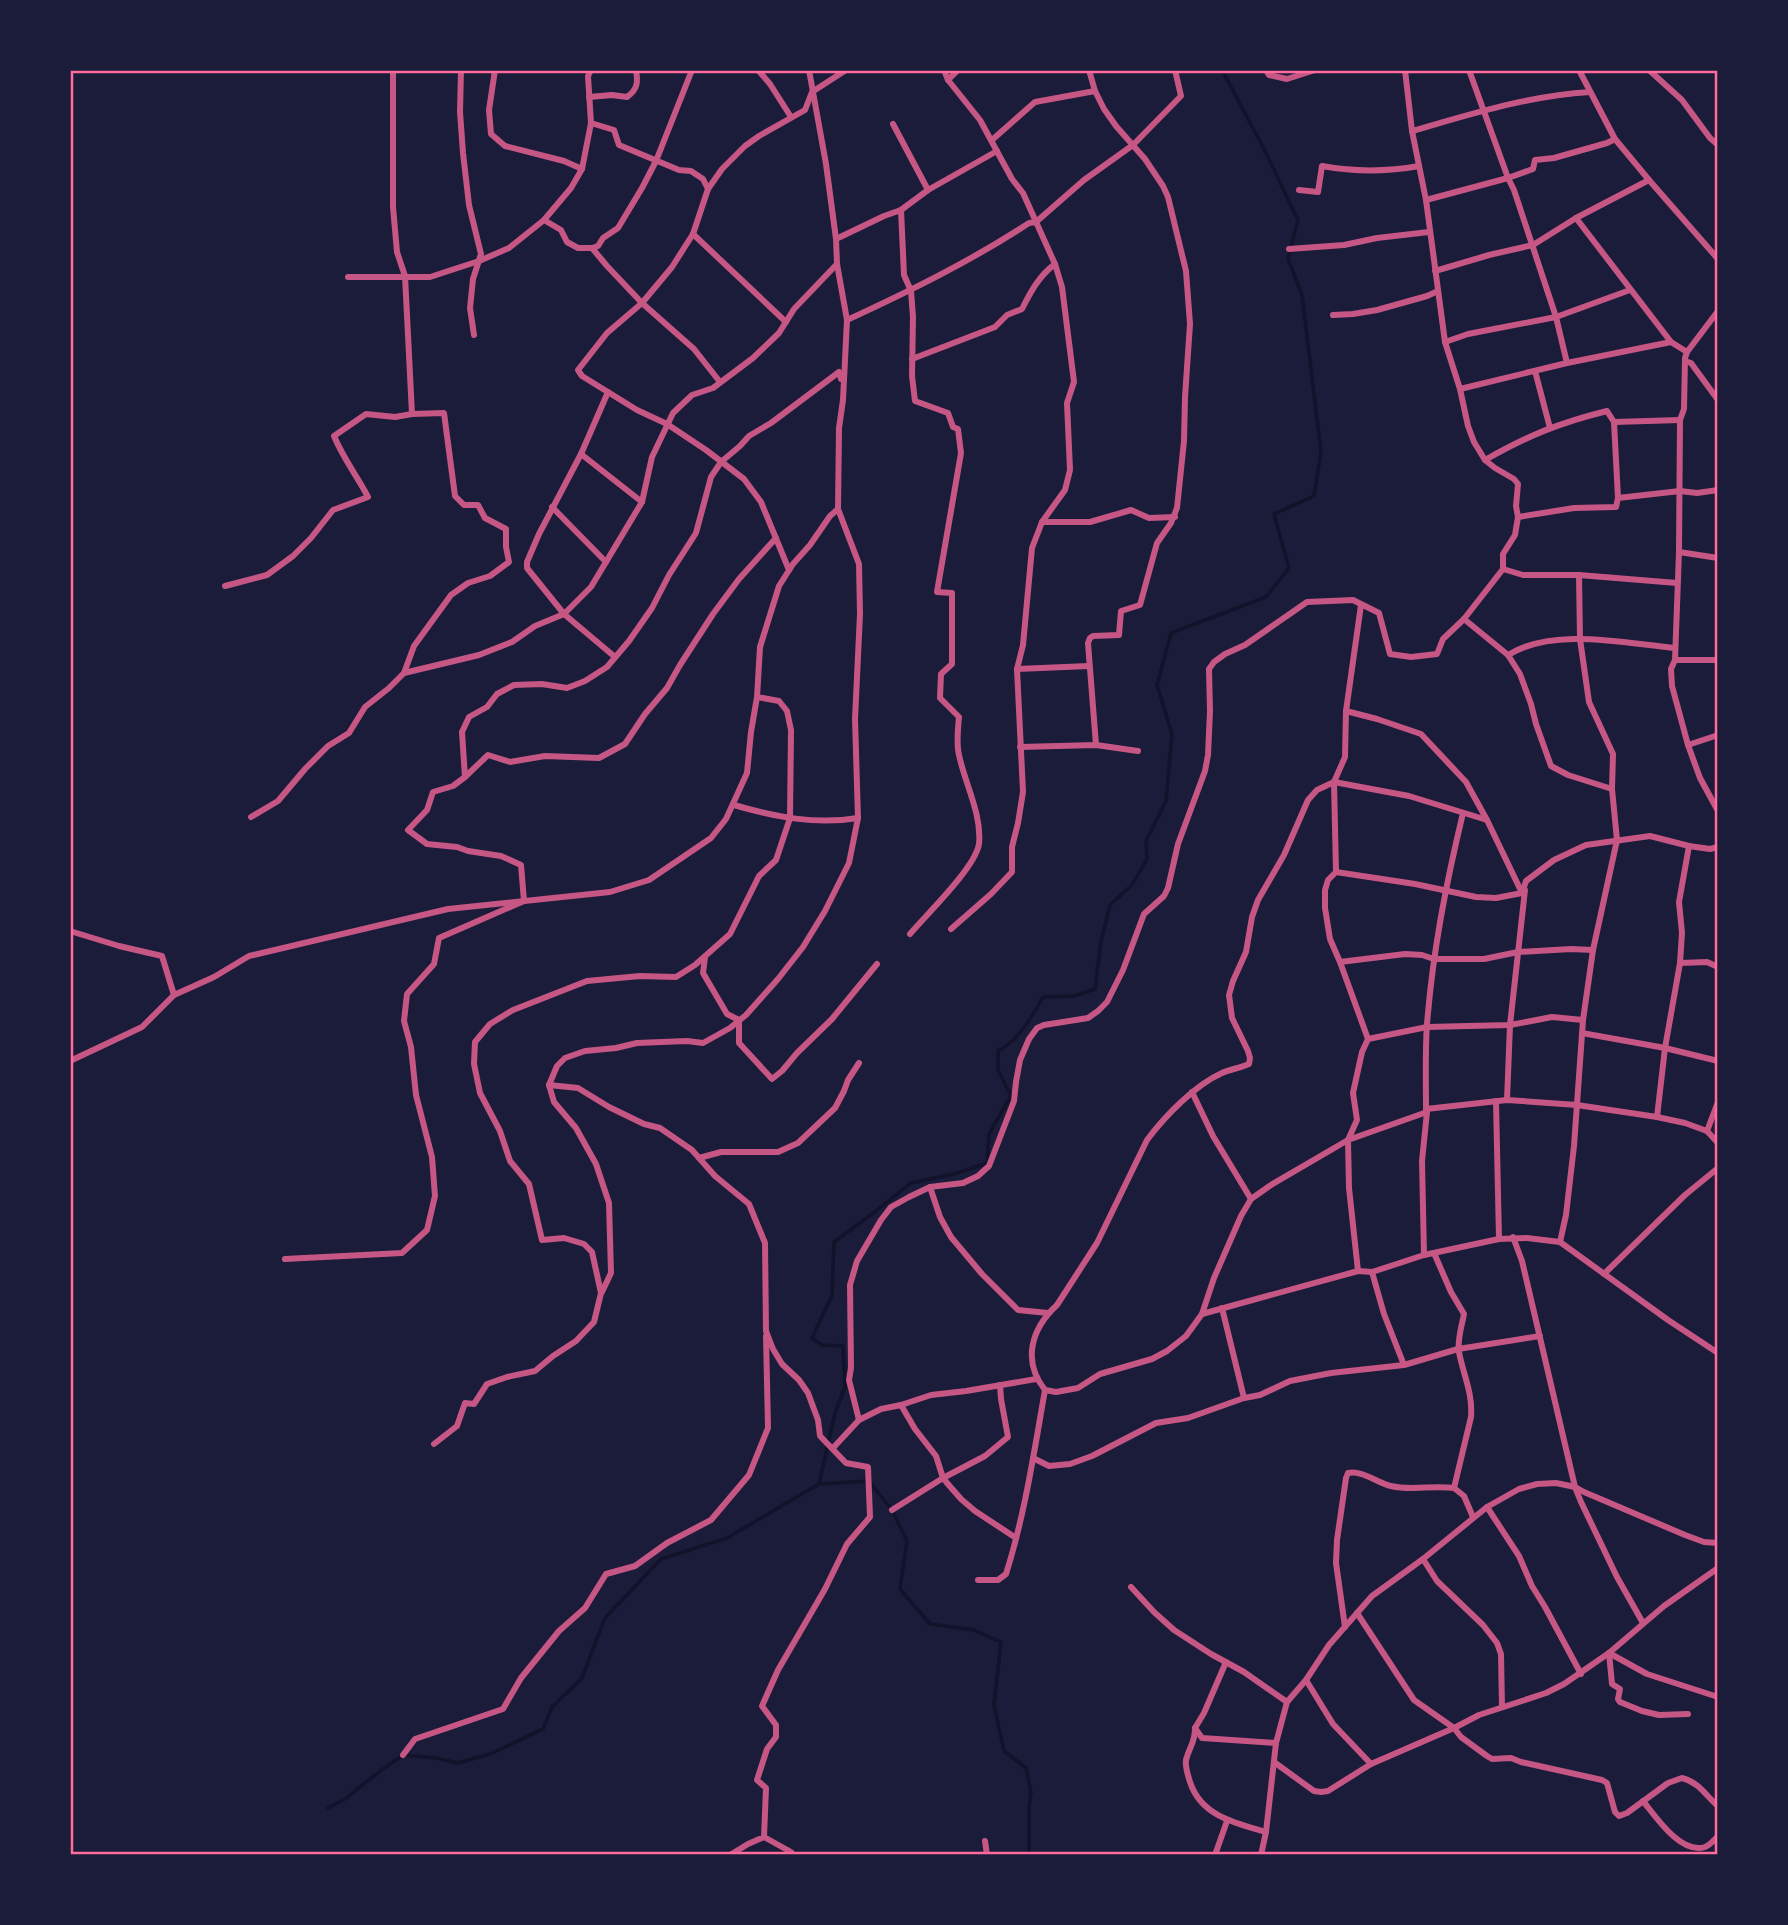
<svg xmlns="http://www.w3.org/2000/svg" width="1788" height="1925" viewBox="0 0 1788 1925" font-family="'IBM Plex Sans',sans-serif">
	<rect width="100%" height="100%" fill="#1b1b3a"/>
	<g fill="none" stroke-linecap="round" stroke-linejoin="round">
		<g stroke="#12122b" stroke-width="3.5">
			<path d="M819,1484L835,1413L845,1387L843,1346L822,1345L812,1338L832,1295L834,1242L872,1214L911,1183L954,1174L987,1163L989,1134L1011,1096L998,1070V1051C1019,1040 1031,1018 1043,997L1074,996L1095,989L1101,941L1110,905L1132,885L1147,859L1146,841L1166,801L1172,734L1157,685L1171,633L1266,597L1289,568L1274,514L1314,496L1321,452L1302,295L1288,259L1298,220L1264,149L1222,70"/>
			<path d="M328,1808L345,1799L380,1771L403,1755L436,1758L458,1763L490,1754L543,1729L552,1707L582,1678L605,1618L661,1559L727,1538L819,1484L869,1481L892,1510L907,1541L900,1589L930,1624L974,1630L1001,1642L994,1705L1004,1751L1026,1768L1031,1793L1029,1807V1855"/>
		</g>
		<g stroke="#c65784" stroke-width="6">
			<path d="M461,70L460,112L463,153L469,205L481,254L473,279L470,308L474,335"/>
			<path d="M495,70L489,110L491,134L505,146L564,161L582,169"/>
			<path d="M692,70L656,161L642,188L618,228L603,238L598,246L592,248L607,266L642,303L694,349L720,382"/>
			<path d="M758,70L770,84L791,117"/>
			<path d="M944,70L948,80L980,120L1012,179L1023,193L1055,264L1062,287L1074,382L1067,403L1070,470L1065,490L1042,522L1032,548L1023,645L1017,669L1023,792L1018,823L1012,847V872L991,894L951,929"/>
			<path d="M1089,70L1095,91L1104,109L1116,126L1145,159L1163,186L1168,197L1186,271L1190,324L1185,397L1184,441L1177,508L1171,523L1157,543L1140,605L1121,611L1119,635L1093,636L1090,638L1088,643L1096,745"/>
			<path d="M1266,70L1269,75L1287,79L1315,70"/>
			<path d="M1469,70L1508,178L1514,190L1556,317L1567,363"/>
			<path d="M1579,70L1615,139L1649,180L1718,259"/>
			<path d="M1649,70L1682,100L1710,138L1718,145"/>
			<path d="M948,80L958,70"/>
			<path d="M589,97L612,95L627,97C638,89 638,82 636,70"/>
			<path d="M591,123L614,130L619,145L679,170L691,171L703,179L708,189"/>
			<path d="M893,124L928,190"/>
			<path d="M1412,131C1472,114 1527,96 1590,92"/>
			<path d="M992,140L1035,102L1095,91"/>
			<path d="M1299,190L1318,192L1322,166C1355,172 1386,172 1419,166"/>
			<path d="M1426,200L1508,178L1533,169L1535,160L1554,158L1607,143L1615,139"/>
			<path d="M901,210L904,275L911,291L913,317L912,376L915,401L948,413L953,427L958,429L961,453L937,592L952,593V664L941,674L940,698L959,717C958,729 956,743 959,755C965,784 982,814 979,844C975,868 927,914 910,934"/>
			<path d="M1576,218L1671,342"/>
			<path d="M544,220L561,230L567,242L578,248H592"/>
			<path d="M693,234L786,322"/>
			<path d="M836,239L884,216L901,210L928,190L997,151"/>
			<path d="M1289,249L1344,245L1377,238L1429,232"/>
			<path d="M1435,271L1489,255L1533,245L1576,218L1649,180"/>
			<path d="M348,277H430L479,261L509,248L544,220L571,188L582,169L591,123L588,76L591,70"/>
			<path d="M1718,311L1687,352L1685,358L1684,409L1680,420L1679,552L1675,660L1671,669L1672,686L1688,745L1700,778L1718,811"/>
			<path d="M1333,315L1353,314L1377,310L1427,296L1438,291"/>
			<path d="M847,320C910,291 971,261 1029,223L1036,222L1084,180L1133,145L1181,96L1175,70"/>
			<path d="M1445,342L1468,334L1556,317L1630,290"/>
			<path d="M912,359L995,327L1007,315L1022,309C1031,291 1039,276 1055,264"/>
			<path d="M1685,361L1691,363L1718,400"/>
			<path d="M1535,371L1550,428"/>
			<path d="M1460,389L1567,363L1671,342L1687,352"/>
			<path d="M608,392L581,454L539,534L527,562V568L564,614L615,657"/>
			<path d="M1614,422L1618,498"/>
			<path d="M581,454L642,502"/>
			<path d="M1485,460C1529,435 1559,423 1607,411L1614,422L1680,420"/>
			<path d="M552,507L606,562"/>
			<path d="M1518,517L1574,508L1616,507L1618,498L1680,491L1697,493L1718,490"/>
			<path d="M1042,522H1090L1131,510L1149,518L1175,517"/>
			<path d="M1679,552L1718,558"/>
			<path d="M1503,569L1523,575H1579L1677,583"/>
			<path d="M789,570L761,502L744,479L706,450L667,424L637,410L582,376L578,370L607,333L642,303L672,267L693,234L708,189L722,169L745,146L759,136L805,110L812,92L846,70"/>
			<path d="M225,586L267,575L293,556L311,538L333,510L368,497C357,476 343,458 334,436L366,414L395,417L412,414L405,276L397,252L393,207V70"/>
			<path d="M1464,619L1508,655L1520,674L1531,704L1536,724L1551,766L1568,775L1612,789"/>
			<path d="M1508,655C1553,627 1624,643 1675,648"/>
			<path d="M1675,660H1718"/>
			<path d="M1017,669L1089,666"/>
			<path d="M404,673L414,646L451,595L468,583L490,576L509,562L506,547V529L485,518L478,505H464L455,496L444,413L412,414"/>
			<path d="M1346,711L1377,719L1421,734L1466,782L1487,820L1522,893"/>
			<path d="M1688,745L1718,735"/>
			<path d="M1020,747L1096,745L1138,751"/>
			<path d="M465,777L488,755L510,762L545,756L599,758L625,744L645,714L667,688L680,665L713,614L739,579L776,538"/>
			<path d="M734,805C775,817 816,825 858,818"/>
			<path d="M251,817L278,801L305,769L328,746L349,733L365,707L389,688L404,673L479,655L512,642L535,626L564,614L591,587L642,502L652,457L673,413L692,395L713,388L753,358L779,333L794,309L837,264"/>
			<path d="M1487,820L1409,796L1334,782L1317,790L1308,800L1284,855L1258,900L1252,917L1246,952L1233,981L1229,995L1232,1018L1248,1051L1250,1058L1249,1064C1240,1068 1231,1069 1222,1073C1195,1085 1165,1116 1147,1140L1097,1243L1057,1305C1031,1329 1022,1361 1045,1390L1056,1392L1078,1388L1100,1374L1152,1359L1167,1351L1186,1336L1202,1314L1358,1271L1372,1272L1424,1255L1499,1239L1527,1238L1560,1242L1668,1320L1718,1353"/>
			<path d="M1336,872L1334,782L1345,757L1346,711L1361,605"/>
			<path d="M70,931L119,946L162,956L174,995"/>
			<path d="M705,957L703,973L727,1014L739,1020V1043L772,1079L782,1071L797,1053L832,1019L877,964"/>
			<path d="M1340,962L1405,954L1422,955L1434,959H1484L1518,952L1571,949L1593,950"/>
			<path d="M1680,963L1707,962L1718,967"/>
			<path d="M1582,1033L1665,1048L1718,1061"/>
			<path d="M1368,1039L1427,1027L1510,1025L1552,1017L1583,1020"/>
			<path d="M70,1061L142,1027L174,995L214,977L249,956L448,909L610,892L649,880L711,838L726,819L747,773L751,732L757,697"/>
			<path d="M549,1085L554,1102L576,1128L596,1164L609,1203L611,1273L602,1292"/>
			<path d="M1192,1092L1213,1136L1251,1199"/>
			<path d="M1507,1100L1510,1025L1525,890"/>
			<path d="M1496,1101L1499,1239"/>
			<path d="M1426,1109C1426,1081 1425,1052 1427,1024C1433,950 1446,884 1463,813"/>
			<path d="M1657,1117L1665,1048L1680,963L1682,933L1679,902L1689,846"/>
			<path d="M1707,1131L1718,1102"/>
			<path d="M699,1158L721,1152H778L798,1143L835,1108L844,1091L848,1080L859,1063"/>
			<path d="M930,1187L940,1217L951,1237L982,1274L1018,1310L1048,1313"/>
			<path d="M1513,1237L1522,1261L1575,1487L1581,1502L1617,1577L1643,1623"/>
			<path d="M1560,1242L1566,1215L1574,1146L1583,1020L1593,950L1617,840L1612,789L1613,754L1589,702L1580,639L1579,575"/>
			<path d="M1434,1253L1451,1292L1464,1314C1462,1325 1457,1340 1459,1352C1463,1374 1473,1393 1471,1417L1454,1488L1464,1496L1473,1517"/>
			<path d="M1424,1255L1422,1161L1427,1112"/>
			<path d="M285,1259L402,1253L427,1230L435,1196L432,1157L416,1095L411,1047L404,1021L407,994L434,964L439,938L524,901L521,865L501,856L468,851L457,847L427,844L408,830L427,810L433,792L453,786L465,777L462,732L469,717L487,707L497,694L514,685L542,684L567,688L585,681L607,667L629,641L652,608L669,575L696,533L711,477L721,462L740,446L749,436L771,423L839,372L841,379"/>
			<path d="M1358,1271L1349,1188L1348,1140L1357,1120L1353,1093L1362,1052L1368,1039L1340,962L1330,939L1325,908V890L1328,880L1336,872L1415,884L1476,897L1496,898L1522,893L1526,881L1554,860L1586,845L1650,836L1689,846L1710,849L1718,847"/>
			<path d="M1372,1272L1384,1314L1404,1365"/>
			<path d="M1604,1274L1685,1195L1718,1168"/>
			<path d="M1222,1308L1244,1398"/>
			<path d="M1202,1314L1214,1278L1241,1216L1251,1199L1271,1185L1348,1140L1427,1112L1426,1109L1507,1100L1577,1105L1657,1117L1685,1123L1707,1131L1718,1143"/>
			<path d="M901,1405L915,1429L936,1456L943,1478L947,1483L961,1499L975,1511L1016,1538"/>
			<path d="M859,1420L849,1380L851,1368L850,1285L857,1261L881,1220L891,1207L909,1197L930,1187L963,1183L978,1176L989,1166L1014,1101L1016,1082L1020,1060L1029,1039L1037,1028L1044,1025L1088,1018L1098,1011L1107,1002L1123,970L1144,914L1164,896L1168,888L1178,844L1205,771L1208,755L1210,711L1209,669L1214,662L1225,654L1245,645L1307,602L1353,600L1379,613L1390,654L1411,657L1437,654L1443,639L1464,619L1503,569V554L1515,535L1518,517L1516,506L1518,484L1514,479L1495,468L1485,460L1474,442L1468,426L1460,389L1445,342L1426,200L1412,131L1405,70"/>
			<path d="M434,1444L457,1426L465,1403L474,1404L487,1384L507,1377L535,1371L553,1356L576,1341L594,1322L601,1293L592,1252L584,1244L564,1238L542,1240L529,1184L510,1161L500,1131L480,1093L474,1064L475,1042L490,1024L513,1010L587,981L640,976L676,977L695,965L730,934L759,876L776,860L790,818L791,730L787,711L779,701L757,697L760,647L779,586L793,564L810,545L830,516L838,509L839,428L843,400L847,320L837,264L836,239L826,164L809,70"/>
			<path d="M833,1448L859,1420L881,1409L901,1405L931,1395L966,1391L1036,1379"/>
			<path d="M1033,1458L1049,1466L1070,1464L1092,1456L1156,1423L1188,1418L1244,1398L1260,1395L1290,1381L1331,1373L1404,1365L1458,1349L1540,1336"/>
			<path d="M1487,1507L1519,1556L1532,1586L1545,1607L1581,1674"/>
			<path d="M892,1510L943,1478L985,1456L1008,1437L1001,1399L1000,1385"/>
			<path d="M1423,1559L1437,1581L1483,1625L1497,1643L1501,1654L1502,1707"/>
			<path d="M978,1580H998L1006,1574C1025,1514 1034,1452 1045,1390"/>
			<path d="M1131,1587L1154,1612L1174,1630L1211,1654L1244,1672L1287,1702"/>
			<path d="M1357,1613L1414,1700L1454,1728L1461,1737L1487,1756L1492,1759L1511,1758L1521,1762L1602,1780L1607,1783L1615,1812L1619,1816L1627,1813L1668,1783L1682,1778C1699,1782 1706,1796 1718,1806"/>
			<path d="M1345,1627L1336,1563L1337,1540L1346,1478L1348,1473C1363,1470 1377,1483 1391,1486C1411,1491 1433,1485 1454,1488"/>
			<path d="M1609,1653L1612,1684L1620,1689L1618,1699L1620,1702L1642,1711L1659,1715L1688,1714"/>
			<path d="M1609,1653L1647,1674L1718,1697"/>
			<path d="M1226,1662L1204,1713L1195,1728L1202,1738L1276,1743"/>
			<path d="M1306,1680L1333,1724L1371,1764"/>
			<path d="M1195,1728C1195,1744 1189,1747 1186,1760C1185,1767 1188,1776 1190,1782C1201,1816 1235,1823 1266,1832"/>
			<path d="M403,1755L415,1739L503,1709L521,1678L559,1631L585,1608L606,1574L635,1566L667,1543L711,1520L749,1475L768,1428L766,1336"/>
			<path d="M1274,1762L1314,1791L1321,1792L1328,1791L1371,1764L1454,1728L1479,1715L1546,1693L1564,1684L1609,1653L1664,1606L1718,1568"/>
			<path d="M1643,1801C1656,1817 1681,1855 1705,1847C1710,1845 1714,1840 1718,1836"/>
			<path d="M764,1837L791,1852L793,1855"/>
			<path d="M985,1841L987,1855"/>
			<path d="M730,1855L748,1844L764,1837L766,1788L757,1780L767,1749L776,1737V1725L762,1706L778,1670L825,1589L847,1544L870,1517L868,1467L846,1463L820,1436L818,1420L808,1393L799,1380L782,1364L773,1349L766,1331L765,1243L749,1204L715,1176L692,1150L660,1128L644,1124L609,1107L578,1088L549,1085L557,1066L565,1058L585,1051L616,1048L637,1043L687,1041L703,1043L730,1028L746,1015L778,979L803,947L825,911L849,863L858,818L855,719L860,614L859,564L838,509"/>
			<path d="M1215,1855L1227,1821"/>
			<path d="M1261,1855L1266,1832L1276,1743L1287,1702L1306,1680L1329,1645L1372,1596L1423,1559L1487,1507L1519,1489L1537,1484L1556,1483L1575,1487L1584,1492L1685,1535L1704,1542L1718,1543"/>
		</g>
	</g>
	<rect width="1788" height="1925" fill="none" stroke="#1b1b3a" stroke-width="144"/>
	<rect x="72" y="72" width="1644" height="1781" fill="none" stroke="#ff6b9d" stroke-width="2.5"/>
</svg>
